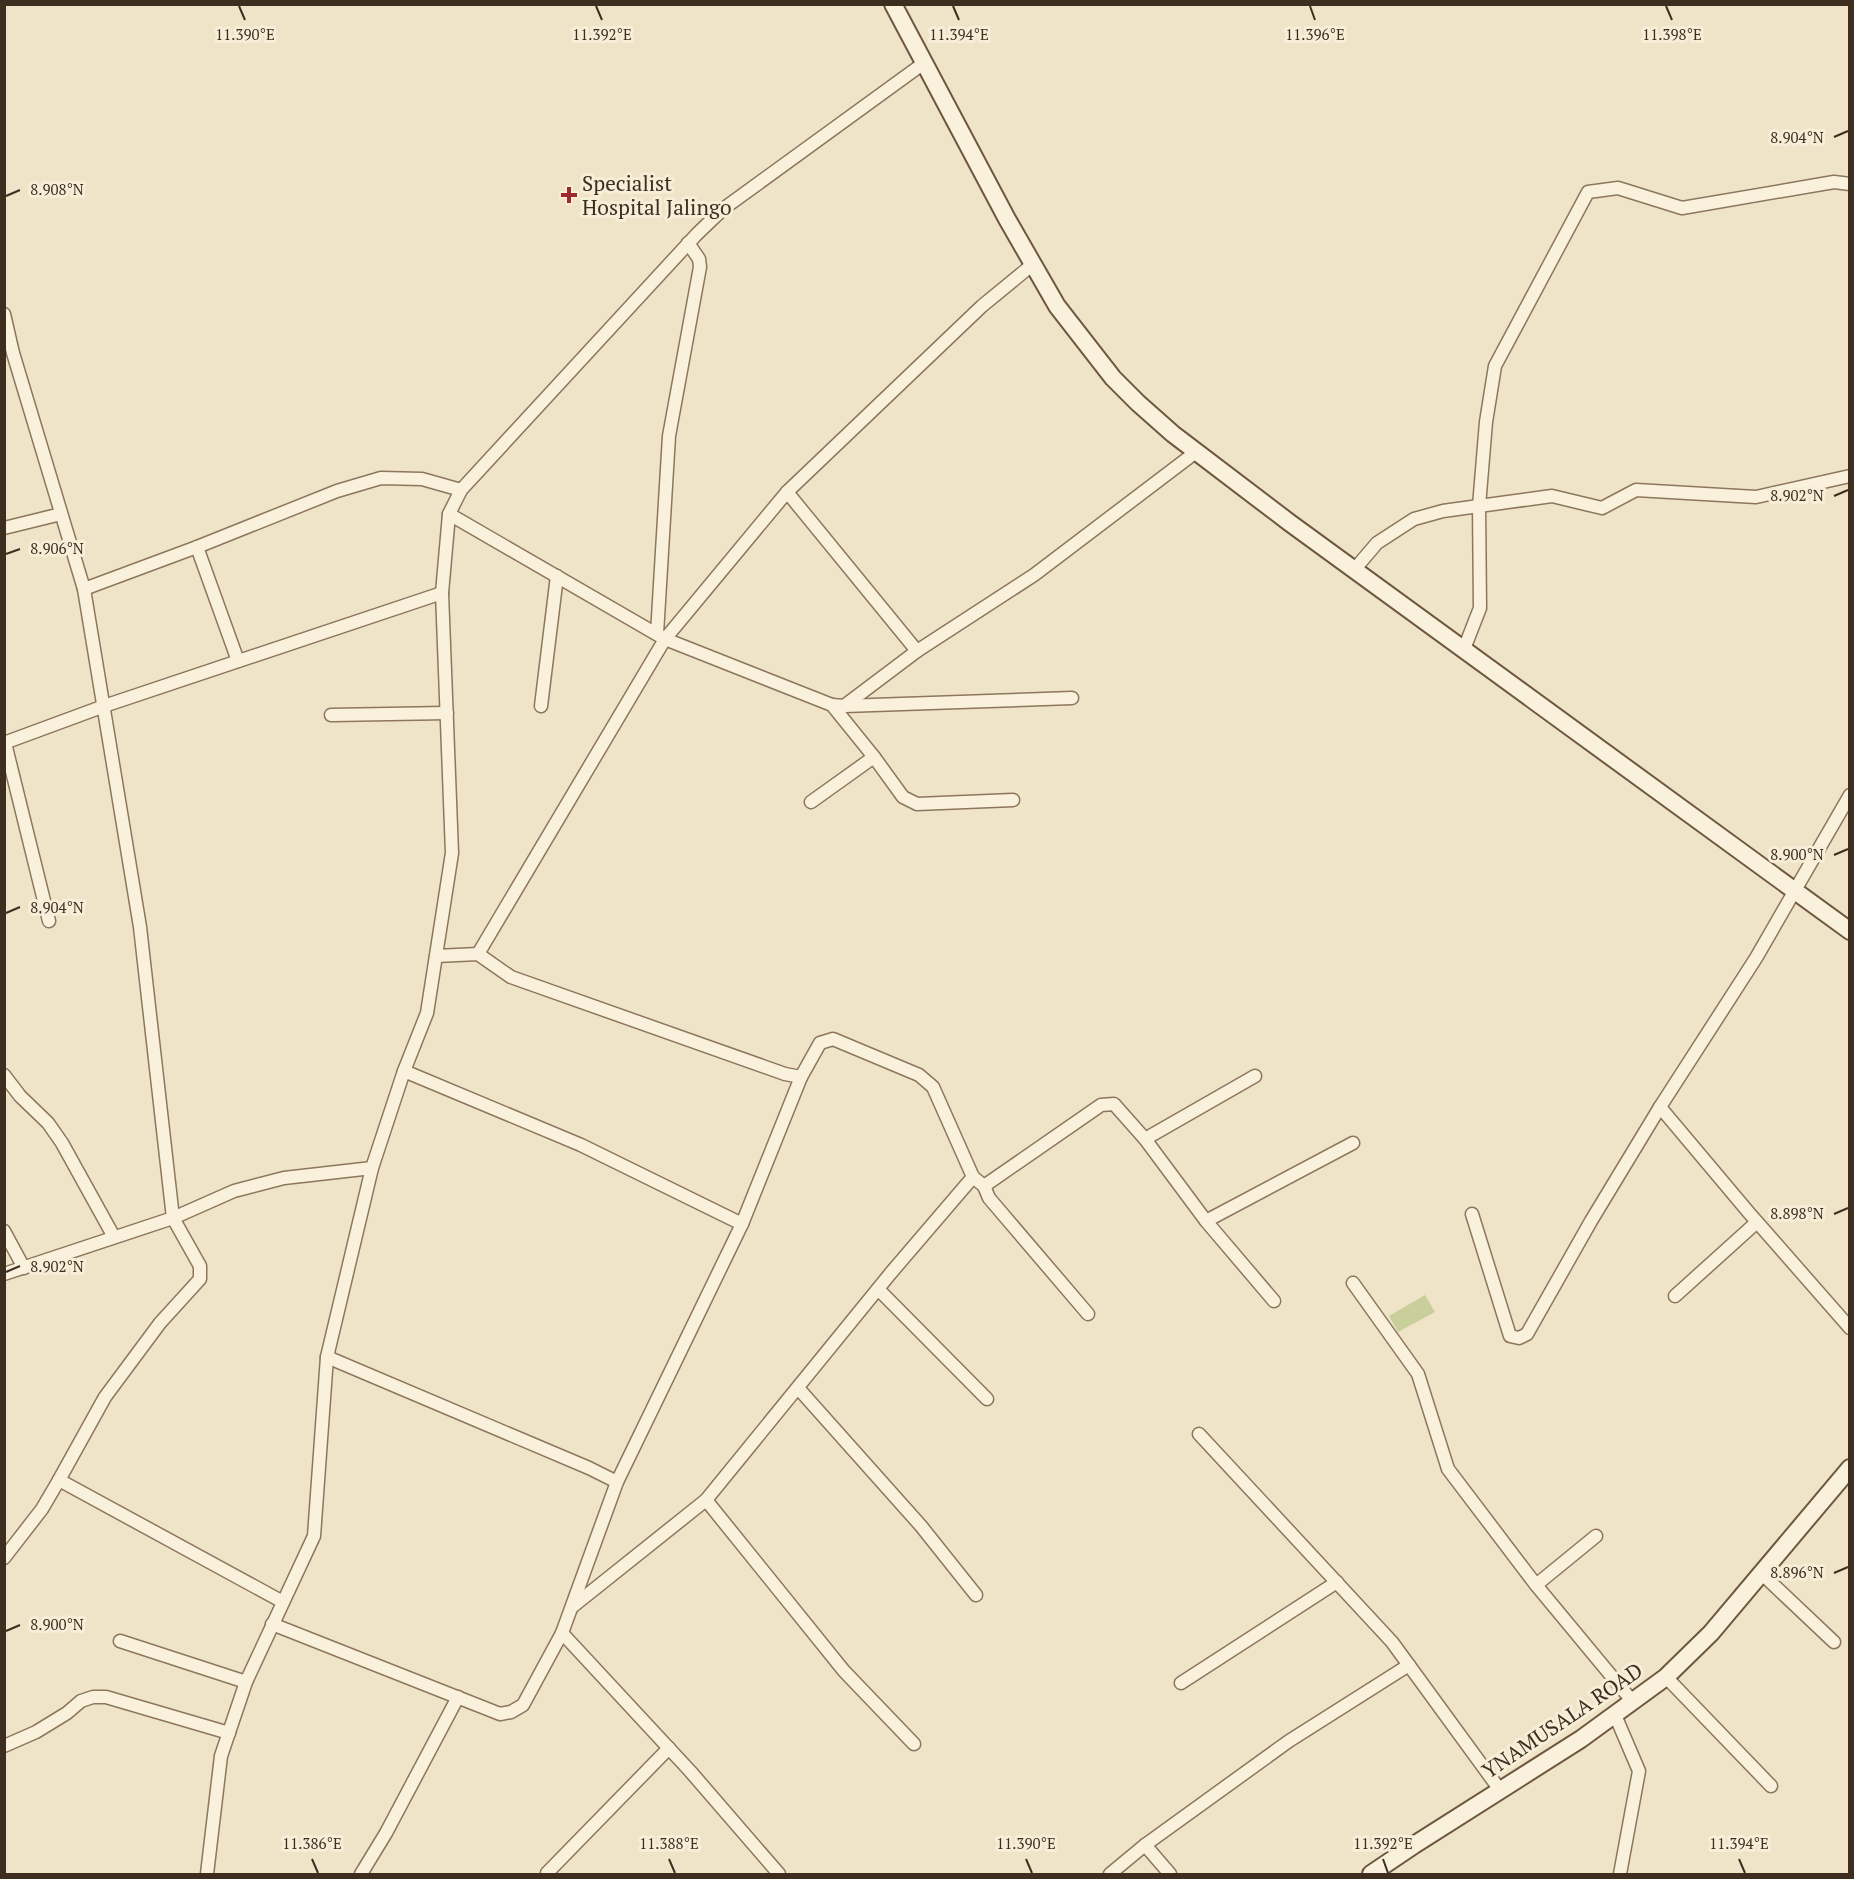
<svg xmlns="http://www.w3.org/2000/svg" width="1854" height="1879" viewBox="0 0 1854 1879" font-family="'PT Serif',serif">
	<rect width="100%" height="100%" fill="#f0e4c8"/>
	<path fill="#c9cf9b" d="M1425,1295L1435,1312L1398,1332L1389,1316Z"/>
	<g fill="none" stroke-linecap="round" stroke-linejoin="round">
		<g stroke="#8d765c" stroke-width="15">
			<g id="street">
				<path d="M4,314L13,353L84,589L197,547L337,491L381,478L422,479L461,490"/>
				<path d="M787,492L917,651"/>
				<path d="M449,514L665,639L832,705L874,757L903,797L917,804L1013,800"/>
				<path d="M4,528L61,514"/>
				<path d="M197,547L238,661"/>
				<path d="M1354,570L1377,543L1414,519L1443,511L1479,506L1486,422L1495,366L1588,192L1618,188L1682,208L1834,182L1850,184"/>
				<path d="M84,589L140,927L173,1218L200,1266V1279L160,1323L105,1397L59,1480L283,1602"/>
				<path d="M657,634L669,436L700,267L699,259L688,243"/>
				<path d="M1464,649L1480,608L1479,506L1552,496L1602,508L1636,490L1756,497L1850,476"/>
				<path d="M832,705L844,706L917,651L1034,575L1196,452"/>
				<path d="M541,706L557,576"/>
				<path d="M844,706L1072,698"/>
				<path d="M331,715L447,713"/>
				<path d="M4,743L107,705L442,593"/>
				<path d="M5,743L49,921"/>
				<path d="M811,802L874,757"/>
				<path d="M478,954L665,639L787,492L982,306L1032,265"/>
				<path d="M436,956L478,954L511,977L785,1074L801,1077L820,1043L833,1039L919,1075L933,1087L973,1177"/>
				<path d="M404,1071L581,1145L742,1224L617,1482"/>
				<path d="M4,1075L20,1096L48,1123L62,1143L114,1237"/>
				<path d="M1660,1107L1750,1214L1850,1328"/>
				<path d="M1145,1139L1255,1076"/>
				<path d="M984,1186L989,1198L1088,1314"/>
				<path d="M1472,1214L1510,1336L1519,1338L1527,1334L1591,1221L1660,1107L1756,958L1850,795"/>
				<path d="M1206,1221L1353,1143"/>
				<path d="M742,1224L801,1077"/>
				<path d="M4,1231L24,1268"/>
				<path d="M4,1274L173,1218L234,1191L284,1178L372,1168"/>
				<path d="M1353,1283L1418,1374L1448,1469L1536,1585L1633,1702"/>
				<path d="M878,1289L987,1399"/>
				<path d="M1675,1296L1757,1222"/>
				<path d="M327,1357L589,1468L617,1482L562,1633L690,1771L779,1874"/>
				<path d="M798,1388L921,1526L976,1595"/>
				<path d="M1199,1434L1392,1642L1500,1790"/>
				<path d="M706,1500L844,1671L914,1744"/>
				<path d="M4,1558L42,1509L59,1480"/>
				<path d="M1761,1573L1834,1642"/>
				<path d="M1536,1585L1596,1536"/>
				<path d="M572,1607L706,1500L890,1274L973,1177L984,1186L1101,1105L1114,1104L1145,1139L1206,1221L1274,1301"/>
				<path d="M272,1624L500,1714L511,1712L523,1705L562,1633"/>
				<path d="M120,1641L246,1682"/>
				<path d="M1666,1677L1771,1786"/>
				<path d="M1181,1683L1337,1582"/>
				<path d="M1615,1715L1639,1771L1620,1874"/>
				<path d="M4,1746L36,1732L67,1713L81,1701L93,1697H106L229,1733"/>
				<path d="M1145,1845L1170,1874"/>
				<path d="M547,1873L669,1748"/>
				<path d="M207,1874L221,1756L246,1682L314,1536L327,1357L372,1168L404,1071L427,1013L452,853L442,593L449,514L461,490L697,234L723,209L924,63"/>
				<path d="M361,1874L386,1833L458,1697"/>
				<path d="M1110,1874L1145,1845L1289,1741L1409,1665"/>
			</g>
		</g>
		<g stroke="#6f573f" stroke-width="20">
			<g id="secondary">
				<path d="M893,4L1007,219L1057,306L1113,378L1138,403L1173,434L1290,523L1850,931"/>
				<path d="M1371,1874L1414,1845L1581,1739L1666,1677L1711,1633L1850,1468"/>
			</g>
		</g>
		<use href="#street" stroke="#faf1dc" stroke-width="12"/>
		<use href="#secondary" stroke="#faf1dc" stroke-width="16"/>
	</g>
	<path fill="none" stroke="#3d2e20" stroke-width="2" d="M239,6L245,20M596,6L602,20M953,6L959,20M1310,6L1315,20M1666,6L1672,20M1834,137L1848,131M6,196L20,190M1834,496L1848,490M6,554L20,549M1834,855L1848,849M6,913L20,907M1834,1214L1848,1208M6,1272L20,1266M1834,1573L1848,1567M6,1631L20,1625M312,1859L318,1873M669,1859L675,1873M1026,1859L1032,1873M1383,1859L1388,1873M1739,1859L1745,1873"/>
	<path fill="#9e2a2b" stroke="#f7eed8" stroke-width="2" d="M566 186h6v6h6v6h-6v6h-6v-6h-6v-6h6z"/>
	<g text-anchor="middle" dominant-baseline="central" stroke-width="6" stroke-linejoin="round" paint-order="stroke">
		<g font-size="21" fill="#3d2e20" stroke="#f7eed8" text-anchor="start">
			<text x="582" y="183">Specialist<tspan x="582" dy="24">Hospital Jalingo</tspan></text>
		</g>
		<g font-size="21" fill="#3d2e20" stroke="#f7eed8">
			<text transform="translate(1562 1720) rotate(-34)">YNAMUSALA ROAD</text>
		</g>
	</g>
	<g font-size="15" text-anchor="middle" fill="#3d2e20" stroke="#f7eed8" stroke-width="6" stroke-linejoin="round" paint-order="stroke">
		<text x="245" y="40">11.390°E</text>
		<text x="602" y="40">11.392°E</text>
		<text x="959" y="40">11.394°E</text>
		<text x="1315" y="40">11.396°E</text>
		<text x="1672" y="40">11.398°E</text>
		<text x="1797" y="143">8.904°N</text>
		<text x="57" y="195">8.908°N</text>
		<text x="1797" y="501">8.902°N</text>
		<text x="57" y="554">8.906°N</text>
		<text x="1797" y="860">8.900°N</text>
		<text x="57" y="913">8.904°N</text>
		<text x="1797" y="1219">8.898°N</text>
		<text x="57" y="1272">8.902°N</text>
		<text x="1797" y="1578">8.896°N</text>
		<text x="57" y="1630">8.900°N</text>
		<text x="312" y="1849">11.386°E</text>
		<text x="669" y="1849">11.388°E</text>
		<text x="1026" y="1849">11.390°E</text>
		<text x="1383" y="1849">11.392°E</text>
		<text x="1739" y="1849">11.394°E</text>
	</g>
	<rect width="1854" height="1879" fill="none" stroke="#3d2e20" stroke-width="12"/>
</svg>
